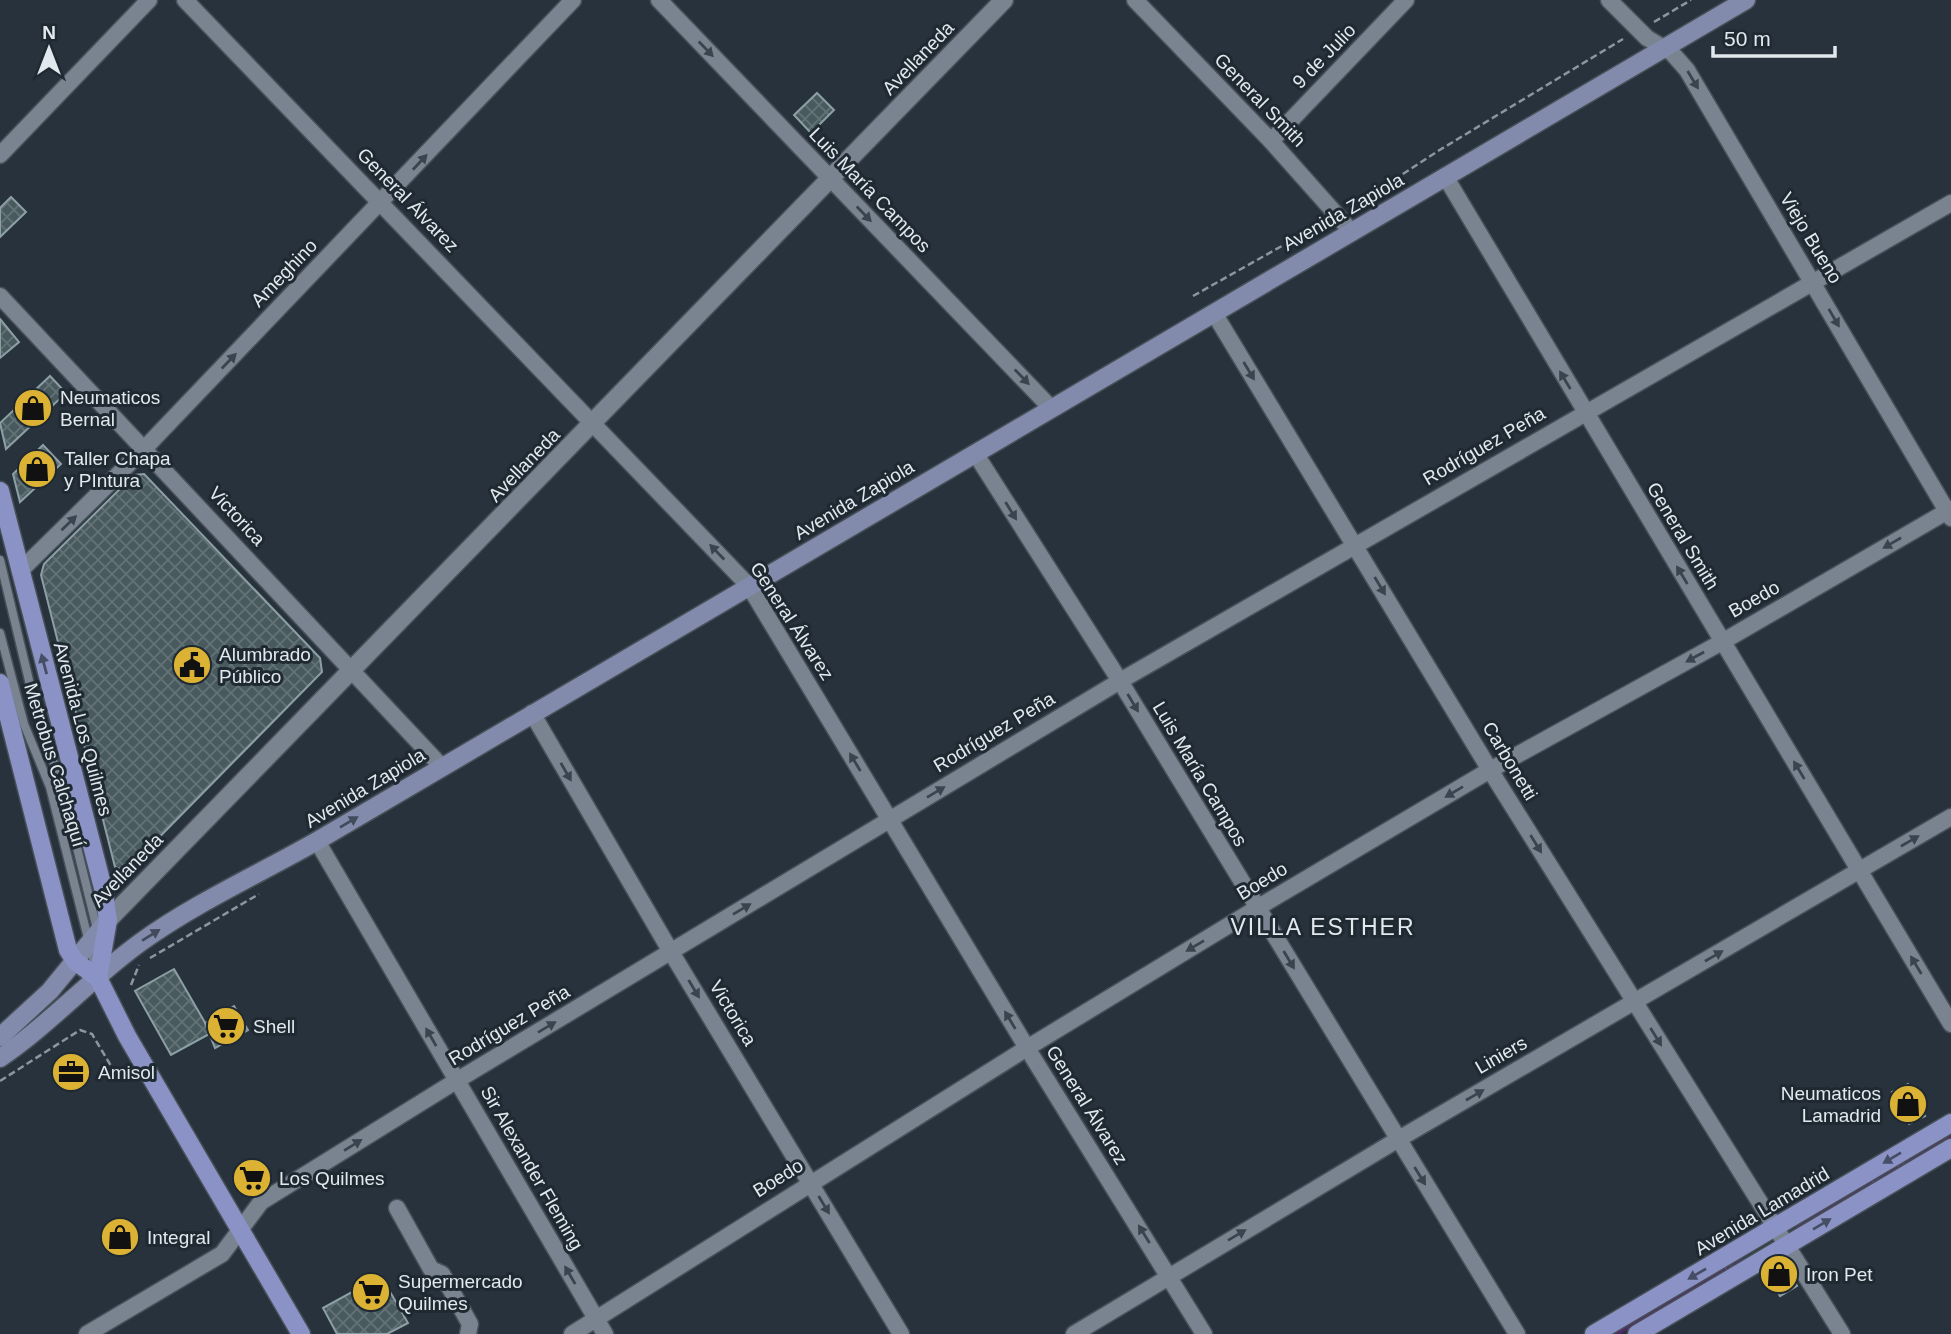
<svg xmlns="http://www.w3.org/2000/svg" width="1951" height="1334" viewBox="0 0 1951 1334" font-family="Arial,sans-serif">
	<defs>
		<pattern id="grass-tufts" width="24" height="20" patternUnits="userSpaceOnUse" patternTransform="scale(1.75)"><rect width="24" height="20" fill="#522a69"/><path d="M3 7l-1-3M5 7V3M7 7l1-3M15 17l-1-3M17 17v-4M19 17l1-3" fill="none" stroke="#6b497f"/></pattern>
		<pattern id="building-cross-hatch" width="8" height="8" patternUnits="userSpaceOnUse" patternTransform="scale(1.75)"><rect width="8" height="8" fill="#495a5f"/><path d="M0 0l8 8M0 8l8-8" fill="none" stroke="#637276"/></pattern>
	</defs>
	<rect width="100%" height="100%" fill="#28323d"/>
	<g fill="url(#grass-tufts)">
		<path d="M1951,1132V1138L1798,1229L1795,1225Z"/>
		<path d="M1740,1255L1743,1259L1620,1334H1610Z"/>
	</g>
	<g fill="url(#building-cross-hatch)" stroke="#8c9fa4" stroke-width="2">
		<path d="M817,93L834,110L811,133L794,115Z"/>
		<path d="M11,197L26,212L0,237V208Z"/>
		<path d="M0,319L19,342L0,358Z"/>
		<path d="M50,376L66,393L6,449L0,423Z"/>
		<path d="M43,445L61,464L20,502L13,474Z"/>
		<path d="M144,474L320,658L322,672L126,871L115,867L41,575L44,564L134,475Z"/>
		<path d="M174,969L211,1033L171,1055L135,991Z"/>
		<path d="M234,1006L248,1030L215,1048L205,1023Z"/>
		<path d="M1908,1084L1925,1116L1909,1124L1892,1092Z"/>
		<path d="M1785,1264L1797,1286L1780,1296L1768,1275Z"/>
		<path d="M381,1276L408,1323L387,1334H337L323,1308Z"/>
	</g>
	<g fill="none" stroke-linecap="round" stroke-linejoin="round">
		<g stroke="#475058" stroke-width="11">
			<g id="service">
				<path d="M0,560L38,718L61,783L97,929"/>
				<path d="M0,633L24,724L50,787L95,966"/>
			</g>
		</g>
		<g stroke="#475058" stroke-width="19">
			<g id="minor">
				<path d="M185,0L749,586L1027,1048L1204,1334"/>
				<path d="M659,0L1051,408"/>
				<path d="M1135,0L1271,141L1351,231"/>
				<path d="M1609,0L1647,38L1672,53L1687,70L1951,518"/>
				<path d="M1271,141L1406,0"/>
				<path d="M0,155L149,0"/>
				<path d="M1445,176L1951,1024"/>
				<path d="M0,296L442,767"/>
				<path d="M1214,313L1490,770L1842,1334"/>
				<path d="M975,453L1120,681L1517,1334"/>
				<path d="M20,571L144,449L573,0"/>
				<path d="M532,713L671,952L901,1334"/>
				<path d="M317,841L605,1334"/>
				<path d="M397,1208L431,1269L442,1274L470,1324L468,1334"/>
				<path d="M87,1334L222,1254L261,1202L456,1081L1120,681L1951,203"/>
				<path d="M572,1334L1027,1048L1257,908L1490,770L1722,642L1951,509"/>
				<path d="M1074,1334L1397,1140L1951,817"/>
			</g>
		</g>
		<g stroke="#475058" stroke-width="21">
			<path id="tertiary" d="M108,920L1004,0"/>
		</g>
		<g stroke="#475058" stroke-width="21">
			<g id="secondary">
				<path d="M0,1037L50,991L108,920"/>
				<path d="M0,1058C50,1024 91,978 141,942C195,903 259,874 317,841L1746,0"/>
			</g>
		</g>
		<g stroke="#475058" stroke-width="21">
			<g id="primary">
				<path d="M0,491L103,888L108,920L98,978"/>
				<path d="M0,683L68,950L75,961L98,978L127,1036L301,1334"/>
				<path d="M1594,1334L1951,1123"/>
				<path d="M1637,1334L1951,1148"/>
			</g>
		</g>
		<g stroke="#8d959e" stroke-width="2.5" stroke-dasharray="7 3.5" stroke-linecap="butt">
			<path d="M1654,22L1691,0"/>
			<path d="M1349,202L1357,204L1438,151L1623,39"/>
			<path d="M1193,296L1321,224L1322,221"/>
			<path d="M150,958L259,894"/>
			<path d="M131,985L139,965"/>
			<path d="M0,1081L80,1030L92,1034L114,1071"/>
		</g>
		<use href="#service" stroke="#798490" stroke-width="8"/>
		<use href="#minor" stroke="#798490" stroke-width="16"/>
		<use href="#tertiary" stroke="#798490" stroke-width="18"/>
		<use href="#secondary" stroke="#828bab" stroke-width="18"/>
		<use href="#primary" stroke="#8b92c5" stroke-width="18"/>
	</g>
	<defs><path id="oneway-solid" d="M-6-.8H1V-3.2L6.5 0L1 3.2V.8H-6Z" transform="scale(1.75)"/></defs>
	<g fill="#3a444e">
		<use href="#oneway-solid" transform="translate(706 49) rotate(46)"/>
		<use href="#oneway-solid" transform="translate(1693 80) rotate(59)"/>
		<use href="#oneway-solid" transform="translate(420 162) rotate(-47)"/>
		<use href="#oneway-solid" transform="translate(864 214) rotate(46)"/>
		<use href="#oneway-solid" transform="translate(1834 318) rotate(60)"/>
		<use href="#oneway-solid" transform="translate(229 361) rotate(-46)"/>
		<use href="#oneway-solid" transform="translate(1249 371) rotate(59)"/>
		<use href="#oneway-solid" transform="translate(1022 377) rotate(46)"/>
		<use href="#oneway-solid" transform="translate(1565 380) rotate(-121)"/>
		<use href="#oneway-solid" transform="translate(1011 511) rotate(58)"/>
		<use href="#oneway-solid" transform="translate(69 523) rotate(-44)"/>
		<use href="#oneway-solid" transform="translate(1892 543) rotate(150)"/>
		<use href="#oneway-solid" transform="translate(717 552) rotate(-134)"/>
		<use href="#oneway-solid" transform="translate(1682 575) rotate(-121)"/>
		<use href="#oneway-solid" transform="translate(1380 586) rotate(59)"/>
		<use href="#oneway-solid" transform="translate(1695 657) rotate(151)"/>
		<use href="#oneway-solid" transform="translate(1133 703) rotate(59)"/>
		<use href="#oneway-solid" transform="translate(855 762) rotate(-121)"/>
		<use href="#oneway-solid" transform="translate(1799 770) rotate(-121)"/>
		<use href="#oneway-solid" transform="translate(566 772) rotate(60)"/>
		<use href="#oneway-solid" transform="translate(936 792) rotate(-31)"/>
		<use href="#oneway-solid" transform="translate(1454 792) rotate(149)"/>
		<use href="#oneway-solid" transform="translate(1910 841) rotate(-30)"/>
		<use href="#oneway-solid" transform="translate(1536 844) rotate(58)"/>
		<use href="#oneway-solid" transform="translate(742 909) rotate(-31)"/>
		<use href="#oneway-solid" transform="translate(1195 946) rotate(149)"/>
		<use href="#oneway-solid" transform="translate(1714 956) rotate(-30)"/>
		<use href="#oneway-solid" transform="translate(1289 960) rotate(59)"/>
		<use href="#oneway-solid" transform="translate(1916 965) rotate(-121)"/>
		<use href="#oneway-solid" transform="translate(694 989) rotate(59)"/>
		<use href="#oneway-solid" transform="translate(1010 1020) rotate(-121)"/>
		<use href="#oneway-solid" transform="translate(547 1027) rotate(-31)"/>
		<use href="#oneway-solid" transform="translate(431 1037) rotate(-120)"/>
		<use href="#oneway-solid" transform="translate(1656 1037) rotate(58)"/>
		<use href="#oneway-solid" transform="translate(1475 1095) rotate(-30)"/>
		<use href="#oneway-solid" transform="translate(353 1145) rotate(-32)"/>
		<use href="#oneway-solid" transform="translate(1420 1176) rotate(58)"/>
		<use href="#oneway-solid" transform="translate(824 1205) rotate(59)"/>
		<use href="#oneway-solid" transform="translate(1144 1234) rotate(-122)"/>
		<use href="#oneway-solid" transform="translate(1237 1235) rotate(-31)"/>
		<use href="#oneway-solid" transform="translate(570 1275) rotate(-120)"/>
	</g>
	<g fill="#454e65">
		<use href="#oneway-solid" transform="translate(44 664) rotate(-105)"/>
		<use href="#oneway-solid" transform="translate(1892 1158) rotate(149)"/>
		<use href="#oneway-solid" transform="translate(1822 1224) rotate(-31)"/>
		<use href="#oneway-solid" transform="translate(1697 1274) rotate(150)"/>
	</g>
	<g fill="#424b5c">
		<use href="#oneway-solid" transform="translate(349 822) rotate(-31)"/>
		<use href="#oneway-solid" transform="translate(151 935) rotate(-32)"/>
	</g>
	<defs>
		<g id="shop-disc" transform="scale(2.0125)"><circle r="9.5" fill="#dbb233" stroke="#1f2932"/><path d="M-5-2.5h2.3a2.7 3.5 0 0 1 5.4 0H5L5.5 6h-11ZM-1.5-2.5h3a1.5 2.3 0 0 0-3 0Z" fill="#111"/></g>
		<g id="civic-disc" transform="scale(2.0125)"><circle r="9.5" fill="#dbb233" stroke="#1f2932"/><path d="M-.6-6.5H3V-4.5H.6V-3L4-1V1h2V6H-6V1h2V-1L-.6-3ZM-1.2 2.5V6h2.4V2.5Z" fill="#111"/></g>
		<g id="supermarket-disc" transform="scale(2.0125)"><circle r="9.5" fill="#dbb233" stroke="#1f2932"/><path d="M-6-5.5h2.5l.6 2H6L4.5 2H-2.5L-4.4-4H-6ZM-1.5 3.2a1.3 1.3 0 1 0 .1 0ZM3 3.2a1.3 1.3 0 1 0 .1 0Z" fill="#111"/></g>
		<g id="office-disc" transform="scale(2.0125)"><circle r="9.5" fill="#dbb233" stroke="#1f2932"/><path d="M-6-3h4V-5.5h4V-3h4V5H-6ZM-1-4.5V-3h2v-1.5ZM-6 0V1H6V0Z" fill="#111"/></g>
	</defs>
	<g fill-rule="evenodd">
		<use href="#shop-disc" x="33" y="408"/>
		<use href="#shop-disc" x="37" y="469"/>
		<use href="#civic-disc" x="192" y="665"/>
		<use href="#supermarket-disc" x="226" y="1026"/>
		<use href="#office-disc" x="71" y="1072"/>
		<use href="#shop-disc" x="1908" y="1104"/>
		<use href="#supermarket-disc" x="252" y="1178"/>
		<use href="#shop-disc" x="120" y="1237"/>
		<use href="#shop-disc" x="1779" y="1274"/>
		<use href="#supermarket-disc" x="371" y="1292"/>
	</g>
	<g text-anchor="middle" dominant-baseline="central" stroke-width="6" stroke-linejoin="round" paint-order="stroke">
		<g font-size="19" fill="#e1e8ee" stroke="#1f2932">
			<text transform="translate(1324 56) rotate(-46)">9 de Julio</text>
			<text transform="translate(918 58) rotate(-46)">Avellaneda</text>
			<text transform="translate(1260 100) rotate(46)">General Smith</text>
			<text transform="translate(870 190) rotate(46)">Luis María Campos</text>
			<text transform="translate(408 200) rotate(46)">General Álvarez</text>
			<text transform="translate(1343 212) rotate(-30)">Avenida Zapiola</text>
			<text transform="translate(1811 238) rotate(59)">Viejo Bueno</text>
			<text transform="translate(284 273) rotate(-46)">Ameghino</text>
			<text transform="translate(1484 446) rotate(-30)">Rodríguez Peña</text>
			<text transform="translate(524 465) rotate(-46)">Avellaneda</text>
			<text transform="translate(854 500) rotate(-31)">Avenida Zapiola</text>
			<text transform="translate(237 516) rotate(47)">Victorica</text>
			<text transform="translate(1683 536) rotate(59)">General Smith</text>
			<text transform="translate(1754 599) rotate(-30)">Boedo</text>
			<text transform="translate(792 621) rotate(57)">General Álvarez</text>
			<text transform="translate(83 729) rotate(75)">Avenida Los Quilmes</text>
			<text transform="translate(994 732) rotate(-31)">Rodríguez Peña</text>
			<text transform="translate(1510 761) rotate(59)">Carbonetti</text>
			<text transform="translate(55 765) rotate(73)">Metrobus Calchaquí</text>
			<text transform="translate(1200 774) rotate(59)">Luis María Campos</text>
			<text transform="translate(365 788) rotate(-31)">Avenida Zapiola</text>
			<text transform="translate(127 870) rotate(-46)">Avellaneda</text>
			<text transform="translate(1262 881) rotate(-31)">Boedo</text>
			<text transform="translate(733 1013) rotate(59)">Victorica</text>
			<text transform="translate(509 1025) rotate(-31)">Rodríguez Peña</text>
			<text transform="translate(1501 1055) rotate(-30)">Liniers</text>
			<text transform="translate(1087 1105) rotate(58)">General Álvarez</text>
			<text transform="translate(532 1168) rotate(60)">Sir Alexander Fleming</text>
			<text transform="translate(778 1178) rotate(-32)">Boedo</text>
			<text transform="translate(1762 1211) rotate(-31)">Avenida Lamadrid</text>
		</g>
		<g font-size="19" fill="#e1e8ee" stroke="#1f2932" text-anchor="start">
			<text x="60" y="397">Neumaticos<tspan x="60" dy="22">Bernal</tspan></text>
			<text x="64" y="458">Taller Chapa<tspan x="64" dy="22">y PIntura</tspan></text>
			<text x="219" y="654">Alumbrado<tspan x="219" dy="22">Público</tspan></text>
			<text x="253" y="1026">Shell</text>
			<text x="98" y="1072">Amisol</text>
			<text x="1881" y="1093" text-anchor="end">Neumaticos<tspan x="1881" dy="22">Lamadrid</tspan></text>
			<text x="279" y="1178">Los Quilmes</text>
			<text x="147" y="1237">Integral</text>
			<text x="1806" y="1274">Iron Pet</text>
			<text x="398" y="1281">Supermercado<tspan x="398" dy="22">Quilmes</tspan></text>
		</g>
		<g font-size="23" letter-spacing="2" fill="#e1e8ee" stroke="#1f2932">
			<text x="1323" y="927">VILLA ESTHER</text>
		</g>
	</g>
	<g transform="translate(49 49)" stroke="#1f2932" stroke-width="5" paint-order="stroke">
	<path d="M0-5L12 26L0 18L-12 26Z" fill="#e1e8ee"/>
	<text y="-10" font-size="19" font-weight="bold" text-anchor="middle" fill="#e1e8ee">N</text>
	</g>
	<path d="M1713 46v10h122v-10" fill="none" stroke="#e1e8ee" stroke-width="3.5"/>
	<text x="1724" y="46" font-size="21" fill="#e1e8ee" stroke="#1f2932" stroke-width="5" paint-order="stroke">50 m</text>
</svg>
